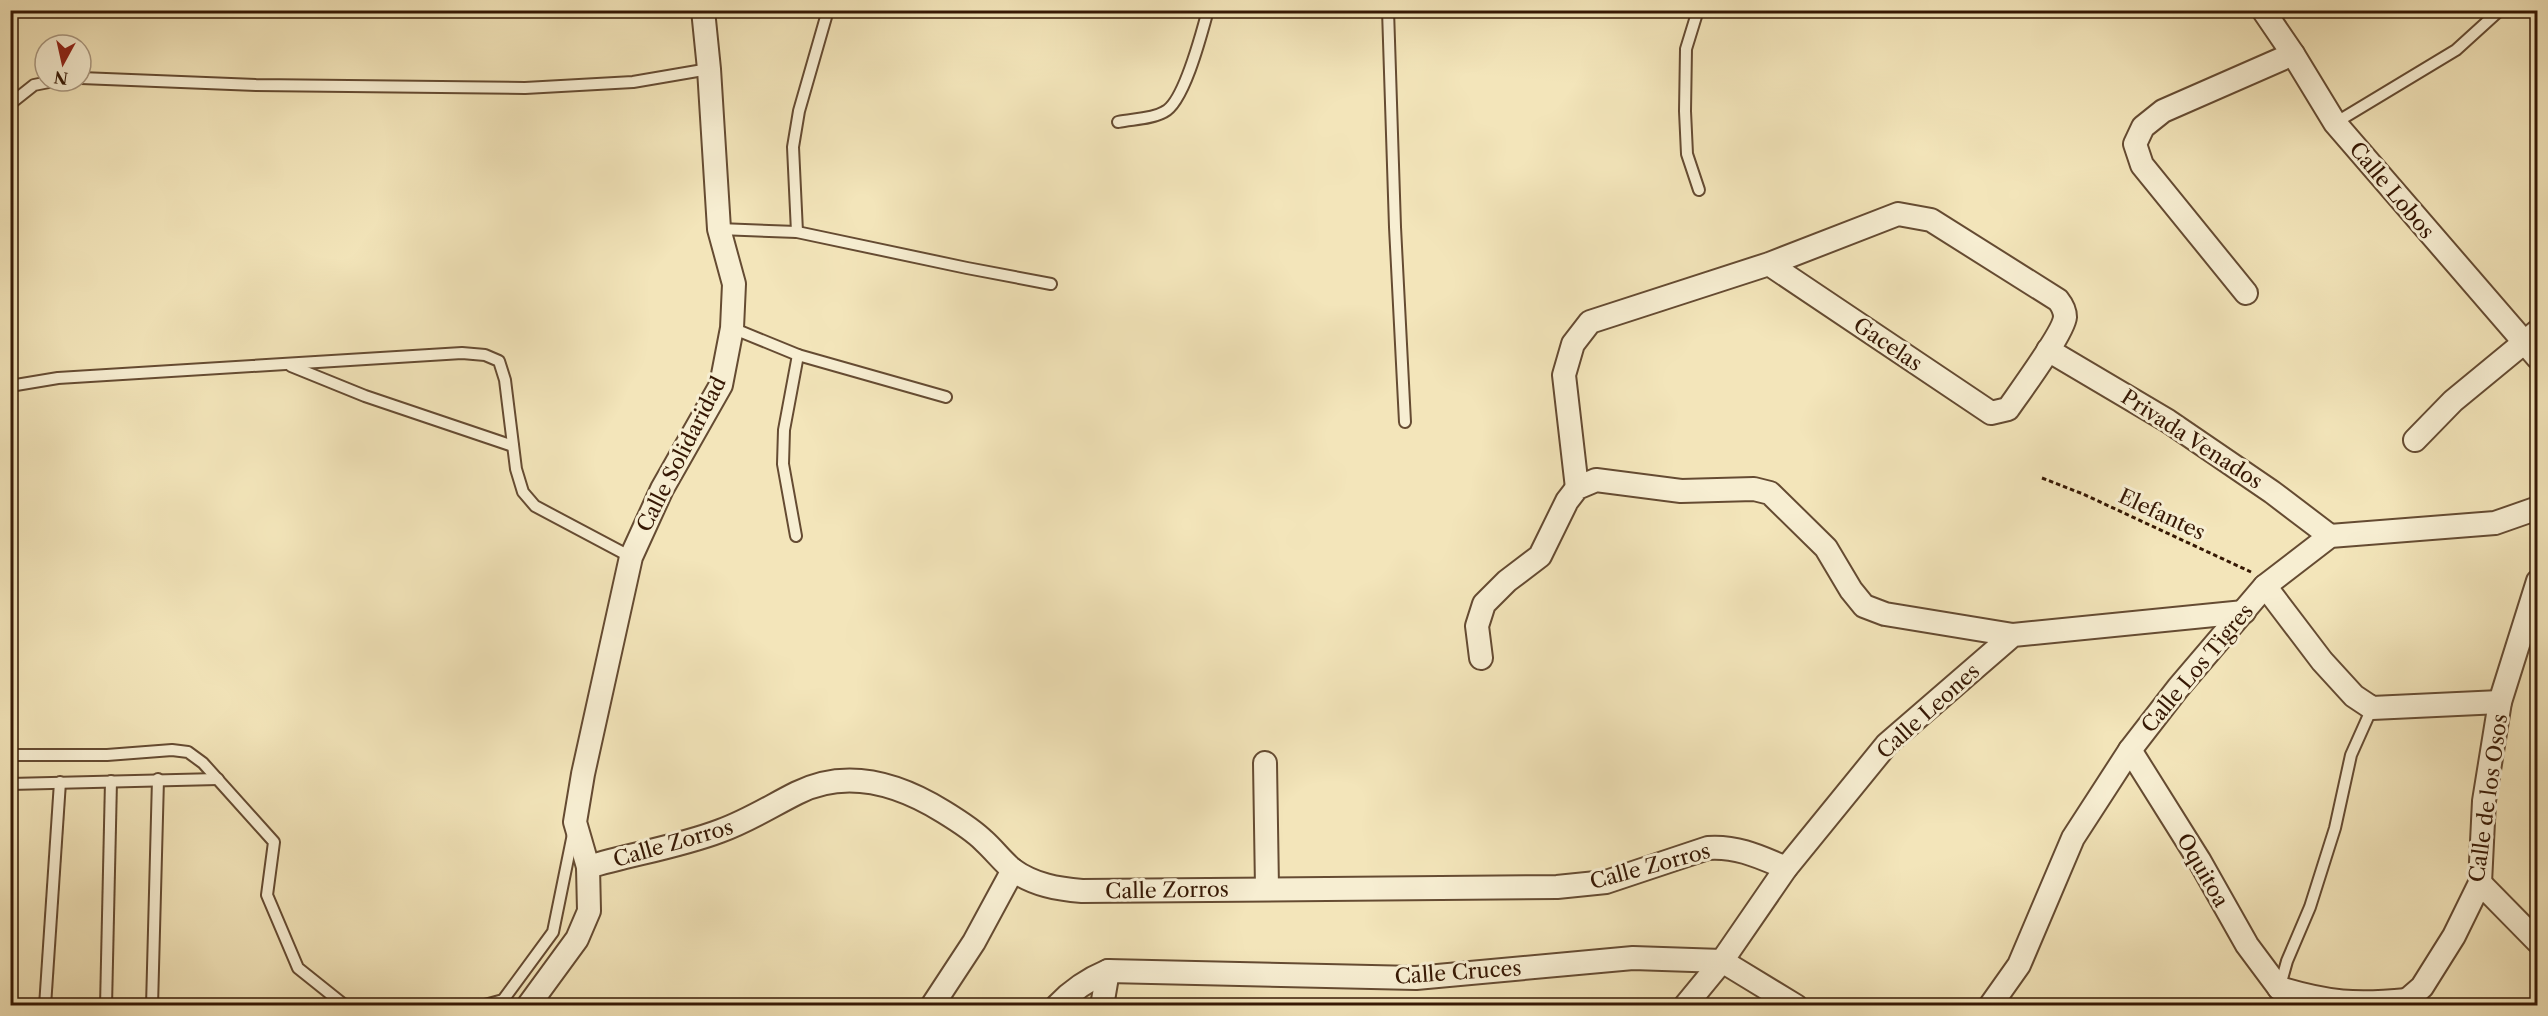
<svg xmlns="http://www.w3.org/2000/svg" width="2548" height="1016" viewBox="0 0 2548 1016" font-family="'Libre Caslon Text',serif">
	<rect width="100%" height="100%" fill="#f3e5ba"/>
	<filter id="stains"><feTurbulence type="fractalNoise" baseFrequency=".00333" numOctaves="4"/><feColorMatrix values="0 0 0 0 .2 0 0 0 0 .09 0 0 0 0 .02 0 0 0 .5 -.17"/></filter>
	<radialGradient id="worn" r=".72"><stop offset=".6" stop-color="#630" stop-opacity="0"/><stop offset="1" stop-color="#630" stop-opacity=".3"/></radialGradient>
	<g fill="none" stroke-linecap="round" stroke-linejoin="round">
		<g stroke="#654b32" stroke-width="14">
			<g id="service">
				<path d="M1388,10L1395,227L1405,422"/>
				<path d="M1698,10L1686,49L1685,111L1687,154L1699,190"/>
				<path d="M81,78L256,85L525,88L633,82L709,69"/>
				<path d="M10,104L34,85L54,81"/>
				<path d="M1118,122C1132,119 1152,119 1164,112C1184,103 1202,32 1208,10"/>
				<path d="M2335,123L2456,50L2500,10"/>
				<path d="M719,229L797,232L967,268L1051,284"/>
				<path d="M797,232L793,147L799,111L828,10"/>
				<path d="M732,328L798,355L946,397"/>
				<path d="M291,366L365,396L513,446"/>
				<path d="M10,386L58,378L462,353L485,355L499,361L505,380L516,469L523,492L535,506L631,557"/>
				<path d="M796,536L783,464L784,430L798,355"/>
				<path d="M10,755H107L172,750L188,752L203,763L274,842L267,895L298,968L343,1004L351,1006"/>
				<path d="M10,784L218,779"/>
				<path d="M2280,986L2287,961L2310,907L2335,828L2351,755L2372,708"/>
				<path d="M45,1006L60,782"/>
				<path d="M106,1006L111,781"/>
				<path d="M152,1006L158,779"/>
				<path d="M481,1006L503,1000L553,932L573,834"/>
			</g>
		</g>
		<g stroke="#654b32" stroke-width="26">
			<g id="minor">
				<path d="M2263,10L2293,54L2335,123L2538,358"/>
				<path d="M2246,293L2142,165L2135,144L2143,127L2163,111L2293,54"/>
				<path d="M2048,350L2168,421L2272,492L2330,536"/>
				<path d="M2415,440L2453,401L2538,331"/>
				<path d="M1577,488L1564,375L1573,344L1590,322L1769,264L1898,214L1931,220L2058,300C2062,305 2065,310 2065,317C2064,332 2019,393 2008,409L1991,413L1769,264"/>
				<path d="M2265,586L2322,661L2354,696L2372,708L2500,702"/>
				<path d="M1481,658L1477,626L1484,604L1507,581L1540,556L1567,501L1577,488L1596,480L1681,491L1754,489L1770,493L1826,548L1851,590L1864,606L1885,614L2013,635"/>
				<path d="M2130,750L2199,860L2247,945L2279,988"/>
				<path d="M1265,763L1267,888"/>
				<path d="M588,867C631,854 678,847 720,831C748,821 771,806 797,793C847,768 899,784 944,812C957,820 973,830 984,841C994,850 1003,862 1013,870C1034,885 1058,889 1082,891L1557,887L1606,882L1708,848C1738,846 1760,857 1786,868"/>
				<path d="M2480,883L2538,942"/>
				<path d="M2279,988C2329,1003 2355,1005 2407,1000L2413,1006"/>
				<path d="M2407,1000L2422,987L2454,936L2480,883L2484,801L2500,702L2538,581"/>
				<path d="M528,1006L577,939L589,911L588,867L575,822L583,774L631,557L662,489L721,385L732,328L734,284L719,229L709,69L703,10"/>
				<path d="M932,1006L974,942L1013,870"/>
				<path d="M1057,1006C1072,990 1089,979 1108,971L1416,978L1633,958L1722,961L1796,1006"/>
				<path d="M1102,1006L1108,971"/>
				<path d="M1685,1006L1722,961L1786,868L1887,744L2013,635L2244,612"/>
				<path d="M1990,1006L2019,965L2073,838L2130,750L2178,688L2265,586L2330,536L2495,523L2538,508"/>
			</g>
		</g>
		<path stroke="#361804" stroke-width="3" stroke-dasharray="4.5 3" stroke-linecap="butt" d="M2042,478L2083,494L2251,572"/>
		<use href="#service" stroke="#f7eed2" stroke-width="10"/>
		<use href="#minor" stroke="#f7eed2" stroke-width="22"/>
	</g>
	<g text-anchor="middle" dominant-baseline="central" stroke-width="6" stroke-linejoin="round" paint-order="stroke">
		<g font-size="21" fill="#361804" stroke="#f7eed2">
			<text transform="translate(2392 190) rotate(50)">Calle Lobos</text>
			<text transform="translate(1888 344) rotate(34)">Gacelas</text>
			<text transform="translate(2192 439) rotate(33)">Privada Venados</text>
			<text transform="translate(681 454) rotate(-63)">Calle Solidaridad</text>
			<text transform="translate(2162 514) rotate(25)">Elefantes</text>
			<text transform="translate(2197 668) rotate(-50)">Calle Los Tigres</text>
			<text transform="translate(1928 711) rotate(-42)">Calle Leones</text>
			<text transform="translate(2488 798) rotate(-82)">Calle de los Osos</text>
			<text transform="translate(673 843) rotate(-16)">Calle Zorros</text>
			<text transform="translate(1650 866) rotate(-15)">Calle Zorros</text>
			<text transform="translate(2203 870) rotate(60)">Oquitoa</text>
			<text transform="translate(1167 890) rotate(-1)">Calle Zorros</text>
			<text transform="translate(1458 972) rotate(-4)">Calle Cruces</text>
		</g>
	</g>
	<rect width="2548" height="1016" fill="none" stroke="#f3e5ba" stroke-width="36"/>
	<rect x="12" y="12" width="2524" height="992" fill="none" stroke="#361804" stroke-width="3"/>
	<rect x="18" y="18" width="2512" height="980" fill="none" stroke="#361804" stroke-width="1.5"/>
	<g transform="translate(63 63) rotate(188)"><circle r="28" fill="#f7eed2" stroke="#aa9880" stroke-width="1.5"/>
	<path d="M0-4.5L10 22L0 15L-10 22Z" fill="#8f2418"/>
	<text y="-9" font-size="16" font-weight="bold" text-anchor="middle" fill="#361804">N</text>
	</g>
	<rect width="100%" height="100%" filter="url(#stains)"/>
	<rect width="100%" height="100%" fill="url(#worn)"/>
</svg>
